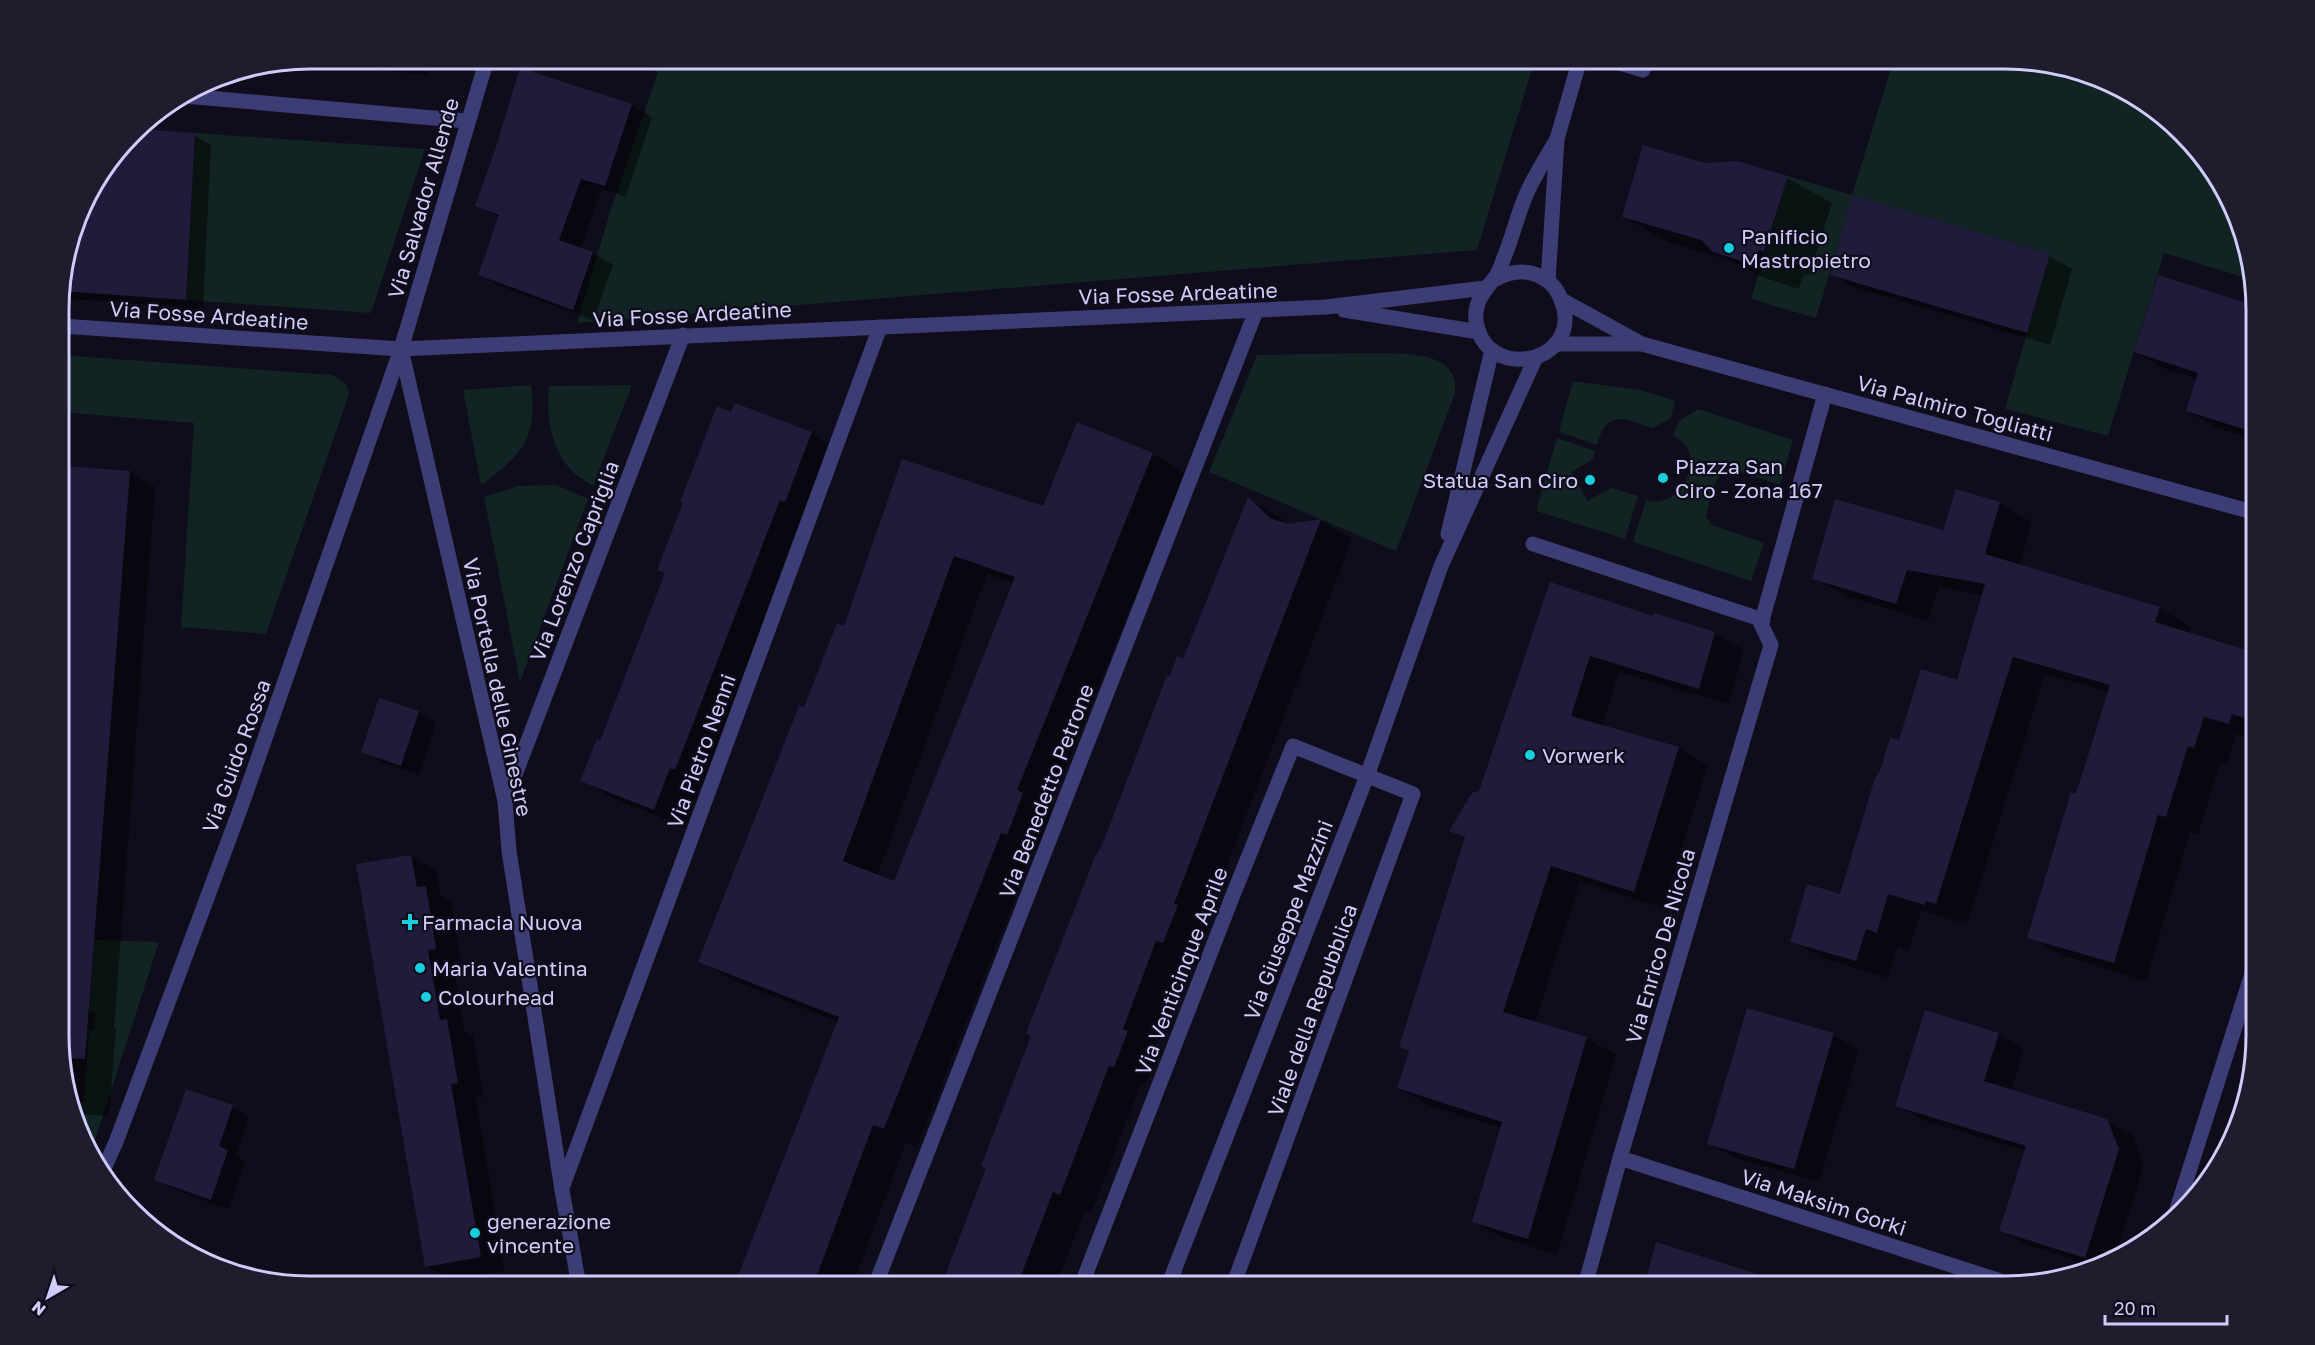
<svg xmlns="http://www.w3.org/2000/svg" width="2315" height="1345" viewBox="0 0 2315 1345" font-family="'Golos Text',sans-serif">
	<rect width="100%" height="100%" fill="#0f0d1b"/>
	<g fill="#112423">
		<path d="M623,59H1535L1477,250L577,323L611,209L658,72Z"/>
		<path d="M1894,59H2005L2070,67L2130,92L2214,171L2243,230L2253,280L2164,253L2108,436L2005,409L2050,254L1853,196L1816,318L1751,299L1788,176L1852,195Z"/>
		<path d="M195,133L425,149L371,313L186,300Z"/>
		<path d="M1359,353C1391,355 1460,345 1455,393L1396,551L1209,472L1257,355Z"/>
		<path d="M61,355L332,375L346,384L349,394L266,634L181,627L194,423L61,412Z"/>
		<path d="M1573,381L1640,390L1675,401L1671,418L1653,428C1624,419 1607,408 1597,445L1559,432Z"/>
		<path d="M531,385C538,439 522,454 481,485L463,390Z"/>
		<path d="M632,385L593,486C587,481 579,478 573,472C551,450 546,416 549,386Z"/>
		<path d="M1698,409L1793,440L1780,485L1732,469C1713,471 1711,501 1706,516L1712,525L1764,543L1751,581L1633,542L1646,500C1681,512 1711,452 1673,436L1679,421Z"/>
		<path d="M1557,438L1595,451L1593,459L1572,472L1587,501L1612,488L1638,496L1625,539L1536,511Z"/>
		<path d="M556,485L588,499L520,682L484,497L518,486Z"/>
		<path d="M94,940L159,942L94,1143H89L74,1102H84L89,1030H94L95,1013H89Z"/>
	</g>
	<g fill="#0007" fill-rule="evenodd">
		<path d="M310,58L430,59L428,75L295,62Z"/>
		<path d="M260,68V73L244,72Z"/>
		<path d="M632,105L652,117L626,197L602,189L580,249L593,253L613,265L593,320L500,286L479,274L500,218L477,205Z"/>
		<path d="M137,131L194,135L211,145L203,309L71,299L61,293V278L85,199Z"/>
		<path d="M1705,164L1787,178L1832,203L1809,276L1804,274L1799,289L1759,276L1732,261L1668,242L1624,217Z"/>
		<path d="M1853,197L2049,256L2072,269L2050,345L1854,287L1831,274Z"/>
		<path d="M2256,307V440L2217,428L2188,411L2198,379L2165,369L2135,352Z"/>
		<path d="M732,414L811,433L842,451L706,786L701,785L685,827L613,798L582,780L601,743Z"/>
		<path d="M1153,454L1185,473L1049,810L1055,813L1040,852L1034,850L917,1147L906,1142L852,1286H736L839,1022L732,980L699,961L804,709L845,628L903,461L1044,508ZM987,574L1014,583L895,882L877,876Z"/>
		<path d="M66,468L129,472L155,487L114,1028L116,1029L109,1116L78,1114L61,1067V537Z"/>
		<path d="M1957,491L2000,504L2032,522L2019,566L2159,608L2191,627L2189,634L2256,654V740L2236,734L2227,765L2220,763L2198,835L2190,832L2146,981L2061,955L2029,937L2077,796L2109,692L2045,674L1968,922L1958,919L1957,922L1921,911L1909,950L1898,946L1888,978L1824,959L1792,941L1841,896L1900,742L1958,681L1983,595L1939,587L1928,621L1846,596L1814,578L1944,532Z"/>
		<path d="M1248,499L1280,517L1288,525L1321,521L1352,539L1205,923L1209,925L1195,960L1188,958L1155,1048L1159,1051L1146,1084L1141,1083L1092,1212L1085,1210L1056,1286H941L987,1168L1104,843L1170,678L1184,661Z"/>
		<path d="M1551,584L1654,618L1655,615L1715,633L1744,650L1728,704L1619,672L1602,726L1678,748L1708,765L1663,908L1580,881L1535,1023L1587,1038L1616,1055L1557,1255L1503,1238L1474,1222L1501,1128L1428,1105L1398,1088L1410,1052L1400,1047L1466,839L1451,830L1480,793Z"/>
		<path d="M380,700L419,713L436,722L419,775L380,761L363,751Z"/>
		<path d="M411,856L437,871L441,897L451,902L461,963L453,964L464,1031L473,1036L483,1097L476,1098L505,1271L452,1280L426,1266Z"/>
		<path d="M1998,1034L2024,1049L2011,1091L2107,1121L2133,1136L2144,1165L2114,1259L2097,1267L2026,1245L2001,1231L2026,1151L1922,1120L1897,1105Z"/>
		<path d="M1833,1035L1859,1049L1819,1182L1735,1158L1709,1143Z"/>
		<path d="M232,1107L249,1116L236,1156L245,1161L228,1209L173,1189L156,1179Z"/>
		<path d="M1657,1244L1787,1286H1645Z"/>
	</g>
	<g fill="#201b3a" fill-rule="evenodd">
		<path d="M520,68L632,104L605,186L581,179L559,240L593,252L573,310L478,275L499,215L475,206L495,150Z"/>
		<path d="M138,129L195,133L186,300L61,291V278L85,199Z"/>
		<path d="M1643,145L1705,163L1737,161L1788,176L1764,252L1759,250L1754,265L1713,252L1701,240L1622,217Z"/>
		<path d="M1852,195L2050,254L2027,333L1830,275Z"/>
		<path d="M2158,275L2256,306V433L2186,411L2198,373L2134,352Z"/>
		<path d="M735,403L812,432L785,502L780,500L675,770L670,768L654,810L580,781L597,739L600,741L665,573L657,570L683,503L680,502L717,406L731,412Z"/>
		<path d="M1077,422L1153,453L1017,790L1023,793L1007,835L1001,833L884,1129L873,1125L813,1286H734L839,1017L698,962L749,833L799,706L804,707L837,623L844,626L902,459L1043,506ZM954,556L1015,577L894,881L843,861Z"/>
		<path d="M64,466L130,471L85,1059L61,1058V519Z"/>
		<path d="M1956,489L2000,502L1985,554L2160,607L2155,622L2256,653V721L2232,714L2229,724L2204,717L2194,748L2188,746L2166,817L2158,815L2114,963L2027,938L2071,792L2076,794L2110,685L2013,657L1936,904L1926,901L1925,905L1888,894L1877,933L1866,929L1856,961L1790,942L1807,884L1840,894L1875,778L1880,771L1890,738L1899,740L1921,669L1957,680L1985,584L1907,570L1896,604L1812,579L1835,499L1943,530Z"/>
		<path d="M1248,497L1270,518L1288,524L1321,519L1174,904L1178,905L1163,943L1156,941L1123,1029L1128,1031L1114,1067L1109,1066L1060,1195L1053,1192L1017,1286H941L986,1168L981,1166L1031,1036L1026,1033L1095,857L1103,843L1167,675L1170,676L1177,656L1183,659Z"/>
		<path d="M1550,582L1653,616L1654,613L1715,632L1699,689L1590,656L1571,716L1679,747L1634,892L1551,866L1503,1012L1587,1037L1528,1239L1472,1222L1502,1122L1397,1088L1409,1051L1399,1047L1465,837L1449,831L1472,793L1479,791Z"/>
		<path d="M379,698L419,711L401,766L361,752Z"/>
		<path d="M411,855L417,887L426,886L436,949L428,950L440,1020L447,1019L458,1083L451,1084L481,1257L425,1267L356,864Z"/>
		<path d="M1747,1008L1834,1033L1794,1169L1707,1144Z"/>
		<path d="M1925,1010L1999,1033L1984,1081L2107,1119L2119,1149L2085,1258L1999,1231L2026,1146L1895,1106Z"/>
		<path d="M186,1089L233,1105L219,1146L228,1150L211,1200L154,1180Z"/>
		<path d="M1656,1242L1773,1279L1772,1286H1644Z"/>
	</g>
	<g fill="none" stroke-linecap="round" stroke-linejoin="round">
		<g stroke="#3d3d75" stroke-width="15">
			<path d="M1607,59L1643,70L1646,59"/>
			<path d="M185,96L467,121"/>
			<path d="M1494,280C1512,270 1532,268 1549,282C1558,289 1561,299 1564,309C1576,366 1483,381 1476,320C1474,303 1483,293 1493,280C1498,275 1501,266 1503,260C1512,239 1517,216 1526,195C1534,176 1546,158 1557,139"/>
			<path d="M1548,281L1557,139L1580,59"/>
			<path d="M1562,300L1642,344L2256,513"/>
			<path d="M1344,310L1479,332"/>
			<path d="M61,326L401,349L1326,307L1485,288"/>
			<path d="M1555,344H1639"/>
			<path d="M401,349L505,801L509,851L562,1190L579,1286"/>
			<path d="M1448,534L1492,350"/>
			<path d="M1533,544L1763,620"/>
			<path d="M505,801L683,335"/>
			<path d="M1620,1158L2016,1286"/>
			<path d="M101,1175L116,1142L241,807L401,349L487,59"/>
			<path d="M562,1188L880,327"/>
			<path d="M2177,1209L2256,961"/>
			<path d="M875,1286L1256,311"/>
			<path d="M1081,1286L1231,900L1293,746L1413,794L1233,1286"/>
			<path d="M1168,1286L1367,776L1441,566L1536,357"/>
			<path d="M1585,1286L1620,1158L1771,645L1761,624L1825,394"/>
		</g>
	</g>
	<g fill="#16cedc" stroke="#0f0d1b" stroke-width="2">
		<circle cx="1729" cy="248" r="6"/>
		<circle cx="1663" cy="478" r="6"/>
		<circle cx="1590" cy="480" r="6"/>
		<circle cx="1530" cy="755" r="6"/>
		<path d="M407 913h6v6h6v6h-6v6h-6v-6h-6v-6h6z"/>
		<circle cx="420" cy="968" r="6"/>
		<circle cx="426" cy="997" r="6"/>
		<circle cx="475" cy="1233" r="6"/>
	</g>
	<g text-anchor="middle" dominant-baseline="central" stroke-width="4.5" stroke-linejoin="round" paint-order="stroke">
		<g font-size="21" fill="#d0ccfa" stroke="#0f0d1b">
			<text transform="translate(423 198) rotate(-74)">Via Salvador Allende</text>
			<text transform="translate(1178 293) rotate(-2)">Via Fosse Ardeatine</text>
			<text transform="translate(692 314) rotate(-3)">Via Fosse Ardeatine</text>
			<text transform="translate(209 315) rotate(4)">Via Fosse Ardeatine</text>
			<text transform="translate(1955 408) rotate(15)">Via Palmiro Togliatti</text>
			<text transform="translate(574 561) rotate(-69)">Via Lorenzo Capriglia</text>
			<text transform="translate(498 687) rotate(78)">Via Portella delle Ginestre</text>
			<text transform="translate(701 751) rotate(-70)">Via Pietro Nenni</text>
			<text transform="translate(236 756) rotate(-70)">Via Guido Rossa</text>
			<text transform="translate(1046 791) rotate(-69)">Via Benedetto Petrone</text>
			<text transform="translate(1288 920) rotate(-69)">Via Giuseppe Mazzini</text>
			<text transform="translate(1660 946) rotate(-74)">Via Enrico De Nicola</text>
			<text transform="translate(1181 971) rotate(-69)">Via Venticinque Aprile</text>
			<text transform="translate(1312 1010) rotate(-70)">Viale della Repubblica</text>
			<text transform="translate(1824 1202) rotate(18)">Via Maksim Gorki</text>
		</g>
		<g font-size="21" fill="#d0ccfa" stroke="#0f0d1b" text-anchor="start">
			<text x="1741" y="236">Panificio<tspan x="1741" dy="24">Mastropietro</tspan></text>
			<text x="1675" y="466">Piazza San<tspan x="1675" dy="24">Ciro - Zona 167</tspan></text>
			<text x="1578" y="480" text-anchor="end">Statua San Ciro</text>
			<text x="1542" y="755">Vorwerk</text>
			<text x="422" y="922">Farmacia Nuova</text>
			<text x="432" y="968">Maria Valentina</text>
			<text x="438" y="997">Colourhead</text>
			<text x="487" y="1221">generazione<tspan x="487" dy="24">vincente</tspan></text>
		</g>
	</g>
	<path d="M0 0H2315V1345H0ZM310 69H2005A241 241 0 0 1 2246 310V1035A241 241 0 0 1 2005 1276H310A241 241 0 0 1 69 1035V310A241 241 0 0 1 310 69Z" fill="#1e1c2d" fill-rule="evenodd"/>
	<path fill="none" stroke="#d0ccfa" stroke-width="3" d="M310 69H2005A241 241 0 0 1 2246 310V1035A241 241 0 0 1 2005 1276H310A241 241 0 0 1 69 1035V310A241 241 0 0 1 310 69Z"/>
	<g transform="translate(48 1297) rotate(219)" stroke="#0f0d1b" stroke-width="4.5" paint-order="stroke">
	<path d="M0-4.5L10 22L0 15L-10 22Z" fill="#d0ccfa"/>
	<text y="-9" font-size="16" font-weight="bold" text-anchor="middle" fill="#d0ccfa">N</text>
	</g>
	<path d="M2105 1315v9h122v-9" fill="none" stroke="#d0ccfa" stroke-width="3"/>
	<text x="2114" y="1315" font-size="18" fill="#d0ccfa" stroke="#0f0d1b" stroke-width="4.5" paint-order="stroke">20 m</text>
</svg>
